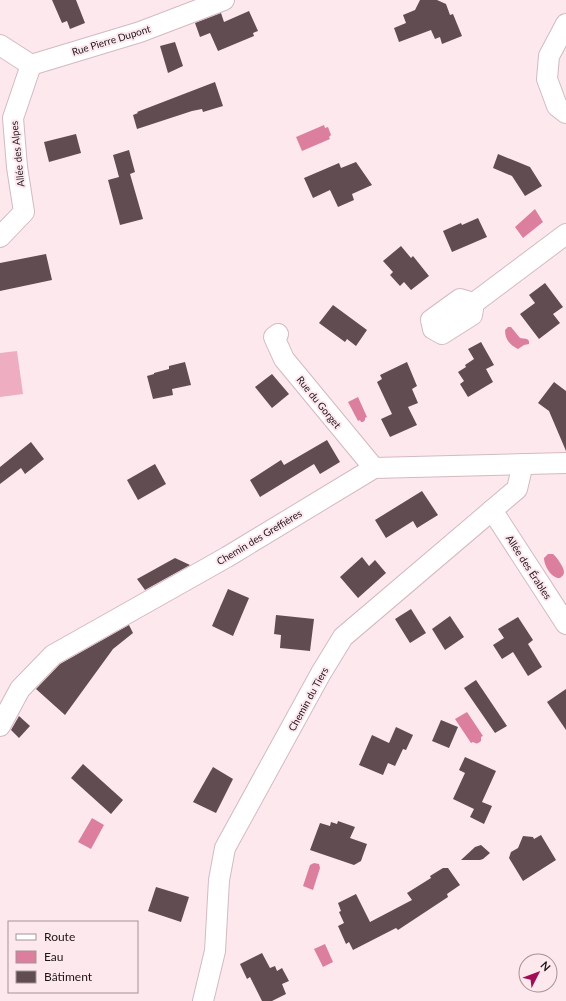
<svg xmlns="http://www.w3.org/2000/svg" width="566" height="1001" viewBox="0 0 566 1001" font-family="Lato,sans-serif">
	<rect width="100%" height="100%" fill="#fde8ee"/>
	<path fill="#efadc2" d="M17,351L23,394L0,397V353Z"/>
	<g fill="#dc7f9f">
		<path d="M324,125L325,128L328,127L331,135L329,137L330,139L302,151L296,137Z"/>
		<path d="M535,209L543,222L523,238L515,227Z"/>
		<path d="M508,327H511L520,338L527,339L529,341V344L524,345L518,349C510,345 505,340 505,330Z"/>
		<path d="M358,397L367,417L365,418V420L363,422H361L360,420L358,421L348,402Z"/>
		<path d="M548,554H553C556,556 564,567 564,572C564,575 562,576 560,578C552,579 544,566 544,558Z"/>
		<path d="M467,712L483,736L481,737V741C478,744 476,744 473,742L471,743L455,719Z"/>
		<path d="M92,818L104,825L91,849L78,842Z"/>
		<path d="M314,863L319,864L320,868L313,890L303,886L310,865Z"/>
		<path d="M325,944L333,962L323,967L314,949Z"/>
	</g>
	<g fill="#614c52">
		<path d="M52,0H76L85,23L70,29L67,21L62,23Z"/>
		<path d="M420,0H437L446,4L450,15L453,14L462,36L442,44L440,37L435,39L431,30L399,42L394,28L406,23L403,15L415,10Z"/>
		<path d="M249,11L258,31L253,33L254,36L218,51L210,33L200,37L195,23L221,13L224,22Z"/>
		<path d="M175,42L183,66L168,73L160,46Z"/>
		<path d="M215,82L223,106L203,112L202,109L192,111L137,129L133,115L138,113L137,112Z"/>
		<path d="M76,134L81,153L49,162L44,142Z"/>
		<path d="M129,150L135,172L130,174L143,219L120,225L108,180L119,177L113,155Z"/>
		<path d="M498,154L530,167L542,186L525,196L512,176L493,168Z"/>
		<path d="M356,162L372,185L352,194L354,200L338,207L330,190L313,198L304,178L339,163L341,168Z"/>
		<path d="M478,218L487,237L452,252L443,231L461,223L462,225Z"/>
		<path d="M401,246L411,258L413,256L429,276L411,290L404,282L400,286L390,275L393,272L383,261Z"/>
		<path d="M46,254L52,280L0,291V263Z"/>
		<path d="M545,283L563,307L553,314L560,323L539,339L520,314L535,303L529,295Z"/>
		<path d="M333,305L367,330L356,346L347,339L345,342L319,323Z"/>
		<path d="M481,342L494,365L486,369L493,382L468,397L460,384L464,381L458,372L466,367L465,365L474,359L468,349Z"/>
		<path d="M185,362L191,385L172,389L173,395L153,399L147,376L154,374V373L169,369V366Z"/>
		<path d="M407,362L417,386L412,389L418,403L408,407L417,425L390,437L381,419L392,414L377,382L382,379L380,375Z"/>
		<path d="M272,374L289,394L272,408L255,387Z"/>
		<path d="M554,382L566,391V451L549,411L538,403Z"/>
		<path d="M327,440L340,462L320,474L314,464L260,497L250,480L281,460L284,465Z"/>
		<path d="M31,442L44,459L25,474L21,468L0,484V467Z"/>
		<path d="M155,464L166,484L138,500L127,480Z"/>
		<path d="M422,491L438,515L417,528L413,521L386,538L375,520Z"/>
		<path d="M362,557L369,566L375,560L386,573L358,598L340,577Z"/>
		<path d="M175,558L190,565L145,590L137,579Z"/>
		<path d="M228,589L249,598L233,636L212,626Z"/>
		<path d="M411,609L426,633L410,643L395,619Z"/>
		<path d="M276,615L314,619L310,651L280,648L281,635L274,634Z"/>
		<path d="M450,616L464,637L445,650L432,629Z"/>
		<path d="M518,617L533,640L528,644L542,667L528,676L513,652L502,659L493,645L504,638L498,629Z"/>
		<path d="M129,625L133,633L113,649L65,715L36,689L60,664Z"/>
		<path d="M476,680L507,726L495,733L464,688Z"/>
		<path d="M566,689V730L547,702Z"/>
		<path d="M19,716L30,726L19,738L11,730Z"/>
		<path d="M441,720L458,727L449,748L432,741Z"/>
		<path d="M396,727L413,735L406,750L403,749L395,766L388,763L383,775L359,765L372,735L389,743Z"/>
		<path d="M465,757L496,771L482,802L492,806L484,824L470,817L474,809L453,799L465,773L459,770Z"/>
		<path d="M83,764L123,800L111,814L71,778Z"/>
		<path d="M213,767L233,779L216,813L193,802Z"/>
		<path d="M338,821L355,827L350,838L367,844L361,861L354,865L310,850L320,823L330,826L331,822L337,824Z"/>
		<path d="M541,835L556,860L523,881L509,858L511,852L518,848L523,836L533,837L534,839Z"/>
		<path d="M481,845L490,853L483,859L480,860H461L475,847Z"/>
		<path d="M443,868H448L460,885L447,894L448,897L398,930L396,928L353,950L349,942L346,944L338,926L344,923L339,912L341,911L338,903L356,894L370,922L412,900L407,893L431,878L430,876Z"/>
		<path d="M156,887L189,897L181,922L148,911Z"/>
		<path d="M262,953L270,968L275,966L277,971L282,968L289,981L282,984L286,994L272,1001H262L250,977L247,979L240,964Z"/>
	</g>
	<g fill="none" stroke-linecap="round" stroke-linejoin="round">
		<g stroke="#d3bac1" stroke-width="22">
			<g id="minor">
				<path d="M566,24L549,56L547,79L557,106L566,113"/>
				<path d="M0,45L31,65L140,32L224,0"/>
				<path d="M0,237L24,212L17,167L13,118L31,65"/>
				<path d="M474,303L460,299L431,320L433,329L442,334L472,315L474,303L566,234"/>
				<path d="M278,334L274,337L284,359L374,468"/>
				<path d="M492,510L566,624"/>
				<path d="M0,726L20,689L53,655L227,557L374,468L566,463"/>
				<path d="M203,1001L215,951L219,880L225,848L321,673L343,637L517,489L523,464"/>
			</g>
		</g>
		<use href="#minor" stroke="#fff" stroke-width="20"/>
	</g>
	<g text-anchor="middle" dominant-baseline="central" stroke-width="4" stroke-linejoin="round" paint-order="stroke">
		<g font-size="10" fill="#1d1417" stroke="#fde8ee">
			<text transform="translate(111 40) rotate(-17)">Rue Pierre Dupont</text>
			<text transform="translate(17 154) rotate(-96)">Allée des Alpes</text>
			<text transform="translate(319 402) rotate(51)">Rue du Gorget</text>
			<text transform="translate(259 537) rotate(-31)">Chemin des Greffières</text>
			<text transform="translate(529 567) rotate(57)">Allée des Érables</text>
			<text transform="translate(308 699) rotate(-61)">Chemin du Tiers</text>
		</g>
	</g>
	<rect x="8" y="921" width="130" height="72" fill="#fde8ee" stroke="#a39398"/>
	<rect x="16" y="934" width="20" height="6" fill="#ffffff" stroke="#a39398"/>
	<text x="44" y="941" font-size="12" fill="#1d1417">Route</text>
	<rect x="16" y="951" width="20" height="12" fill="#dc7f9f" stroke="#a39398"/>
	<text x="44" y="961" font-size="12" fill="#1d1417">Eau</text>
	<rect x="16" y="971" width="20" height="12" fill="#614c52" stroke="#a39398"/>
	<text x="44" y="981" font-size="12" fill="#1d1417">Bâtiment</text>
	<g transform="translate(538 973) rotate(48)"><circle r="19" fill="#fde8ee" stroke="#a39398"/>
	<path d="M0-3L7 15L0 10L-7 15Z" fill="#9f0e57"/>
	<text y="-6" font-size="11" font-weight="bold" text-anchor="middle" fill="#1d1417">N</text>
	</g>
</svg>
